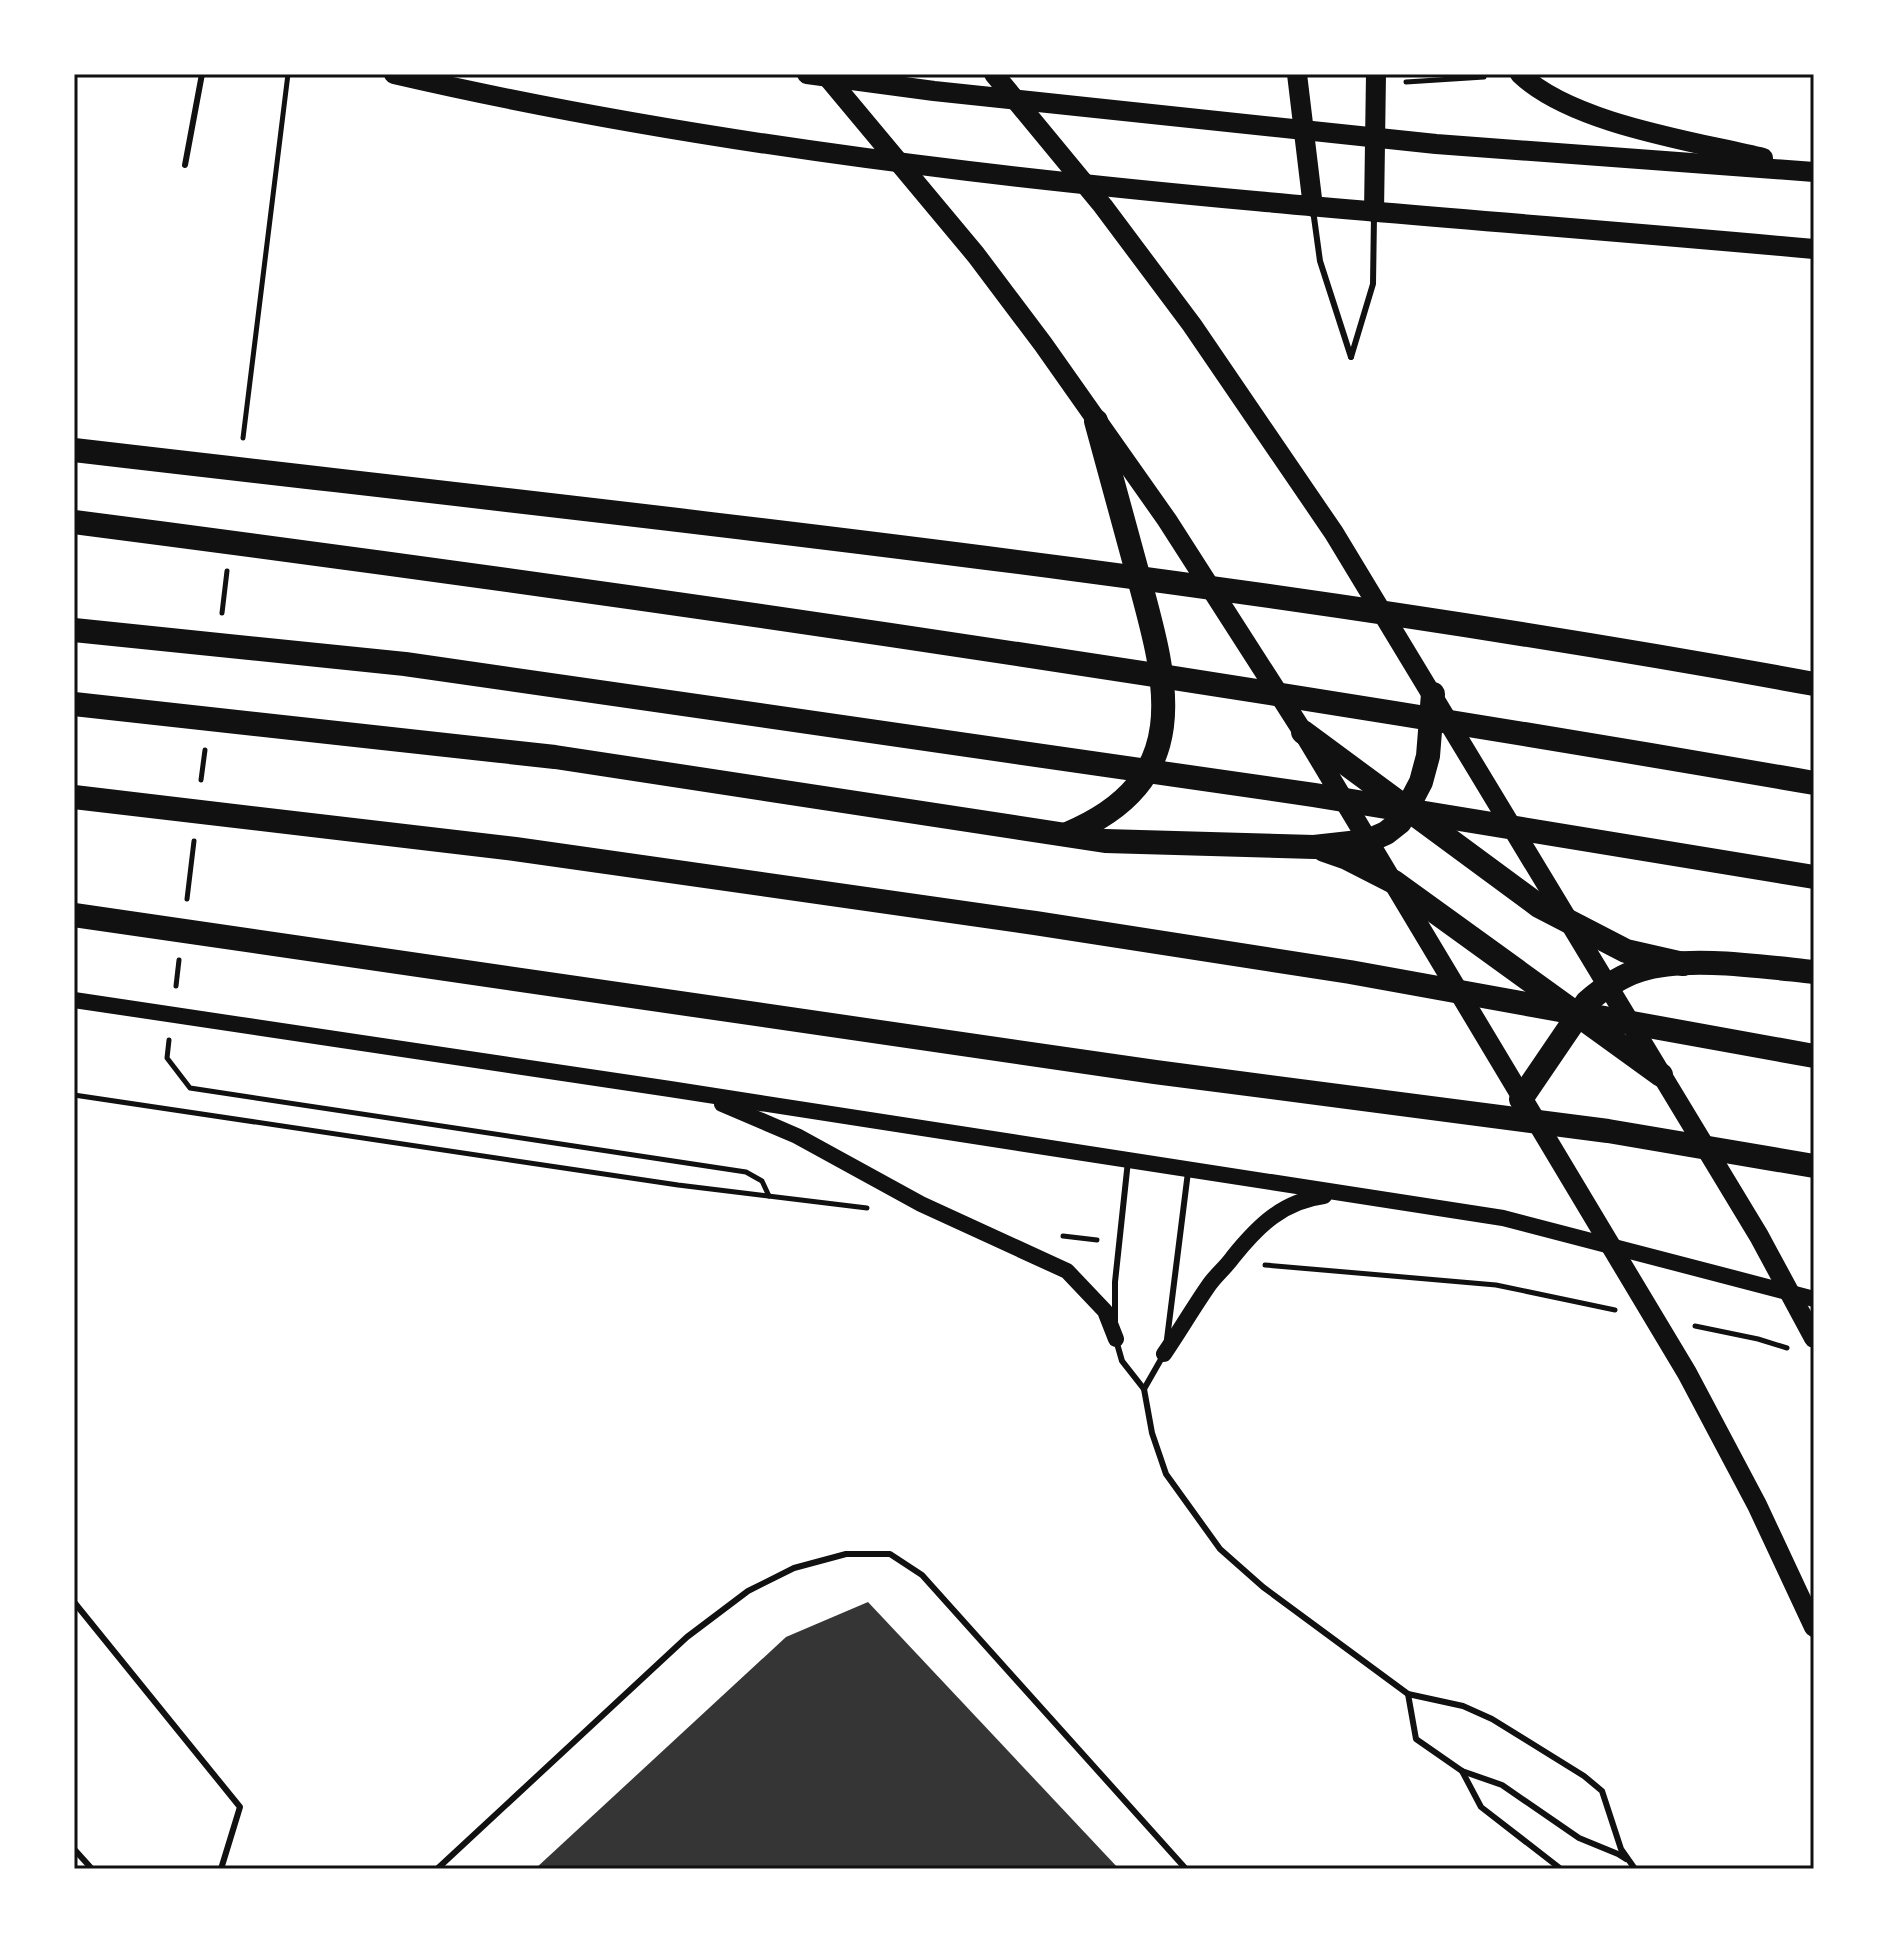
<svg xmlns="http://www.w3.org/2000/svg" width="1888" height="1943" viewBox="0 0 1888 1943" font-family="'Sofia Sans Condensed',sans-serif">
	<rect width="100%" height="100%" fill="#fff"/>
	<path fill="#353535" d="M868,1602L1119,1869H535L786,1637Z"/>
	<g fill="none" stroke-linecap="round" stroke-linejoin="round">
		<g stroke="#111" stroke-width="5">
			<path d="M1406,82L1484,77"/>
			<path d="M243,438L288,74"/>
			<path d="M222,613L227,571"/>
			<path d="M201,780L205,750"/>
			<path d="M187,899L194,841"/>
			<path d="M176,986L179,960"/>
			<path d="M169,1040L167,1058L190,1088L746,1172L762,1181L769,1196"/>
			<path d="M74,1095L678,1185L867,1208"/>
			<path d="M1063,1236L1097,1240"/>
			<path d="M1265,1265L1496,1285L1615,1310"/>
			<path d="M1695,1326L1758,1339L1787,1348"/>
		</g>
		<g stroke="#111" stroke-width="6">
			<path d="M185,165L202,74"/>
			<path d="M1313,210L1320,261L1351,357"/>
			<path d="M1351,357L1373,284L1374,216"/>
			<path d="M1115,1321V1282L1128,1161"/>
			<path d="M1167,1339L1188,1172"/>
			<path d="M1116,1340L1122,1361L1144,1389L1152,1433L1166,1474L1220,1549L1263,1587L1408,1694L1463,1706L1492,1719L1584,1776L1602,1791L1621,1849L1635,1869"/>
			<path d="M1144,1389L1164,1354"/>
			<path d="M74,1602L240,1807L221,1869"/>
			<path d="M1408,1694L1416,1739L1462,1771L1502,1785L1579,1838L1618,1854L1626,1859"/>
			<path d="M1462,1771L1481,1807L1561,1869"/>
			<path d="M74,1849L92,1869"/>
			<path d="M437,1869L687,1637L748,1591L794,1568L846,1554H890L922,1575L1186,1869"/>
		</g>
		<g stroke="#111" stroke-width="16">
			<path d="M74,1000L670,1089L1503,1218L1814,1299"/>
			<path d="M722,1104L797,1136L921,1204L1067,1271L1105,1311L1116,1339"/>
			<path d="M1164,1354C1179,1332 1193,1308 1209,1285C1216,1275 1226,1267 1233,1257C1258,1226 1283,1201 1324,1196"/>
		</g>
		<g stroke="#111" stroke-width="20">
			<path d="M394,74C860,182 1340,206 1814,249"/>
			<path d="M807,74L934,91L1436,144L1814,172"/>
			<path d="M825,74L976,255L1043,344L1167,520L1303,732L1687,1373L1757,1505L1814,1627"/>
			<path d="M994,74L1103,206L1192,325L1334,533L1759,1236L1814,1338"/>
			<path d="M1297,74L1313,207"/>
			<path d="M1520,74C1573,124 1693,141 1763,158"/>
			<path d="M1374,212L1376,74"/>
		</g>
		<g stroke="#111" stroke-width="24">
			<path d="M74,450C655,518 1238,578 1814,684"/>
			<path d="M74,522C656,597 1236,683 1814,783"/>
			<path d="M74,630L405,664L1314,795L1814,877"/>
			<path d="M74,704L555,757L1105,841L1314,847L1368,841L1386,833L1400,822L1421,782L1428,756L1433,694"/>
			<path d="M1303,732L1539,906L1626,951L1683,964"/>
			<path d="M74,797L515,849L1035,923L1350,972L1814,1056"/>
			<path d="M1067,834C1196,780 1168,684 1138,575C1124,524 1110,473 1096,421"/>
			<path d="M1324,850L1347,858L1394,882L1661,1075"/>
			<path d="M74,915L1155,1072L1608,1131L1814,1166"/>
			<path d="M1521,1099L1587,1002C1602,989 1621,976 1640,970C1686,955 1765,967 1814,972"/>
		</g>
	</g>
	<rect width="1888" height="1943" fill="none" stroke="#ffffff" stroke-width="152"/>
	<rect x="76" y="76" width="1736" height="1791" fill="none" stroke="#111" stroke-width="3"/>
</svg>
